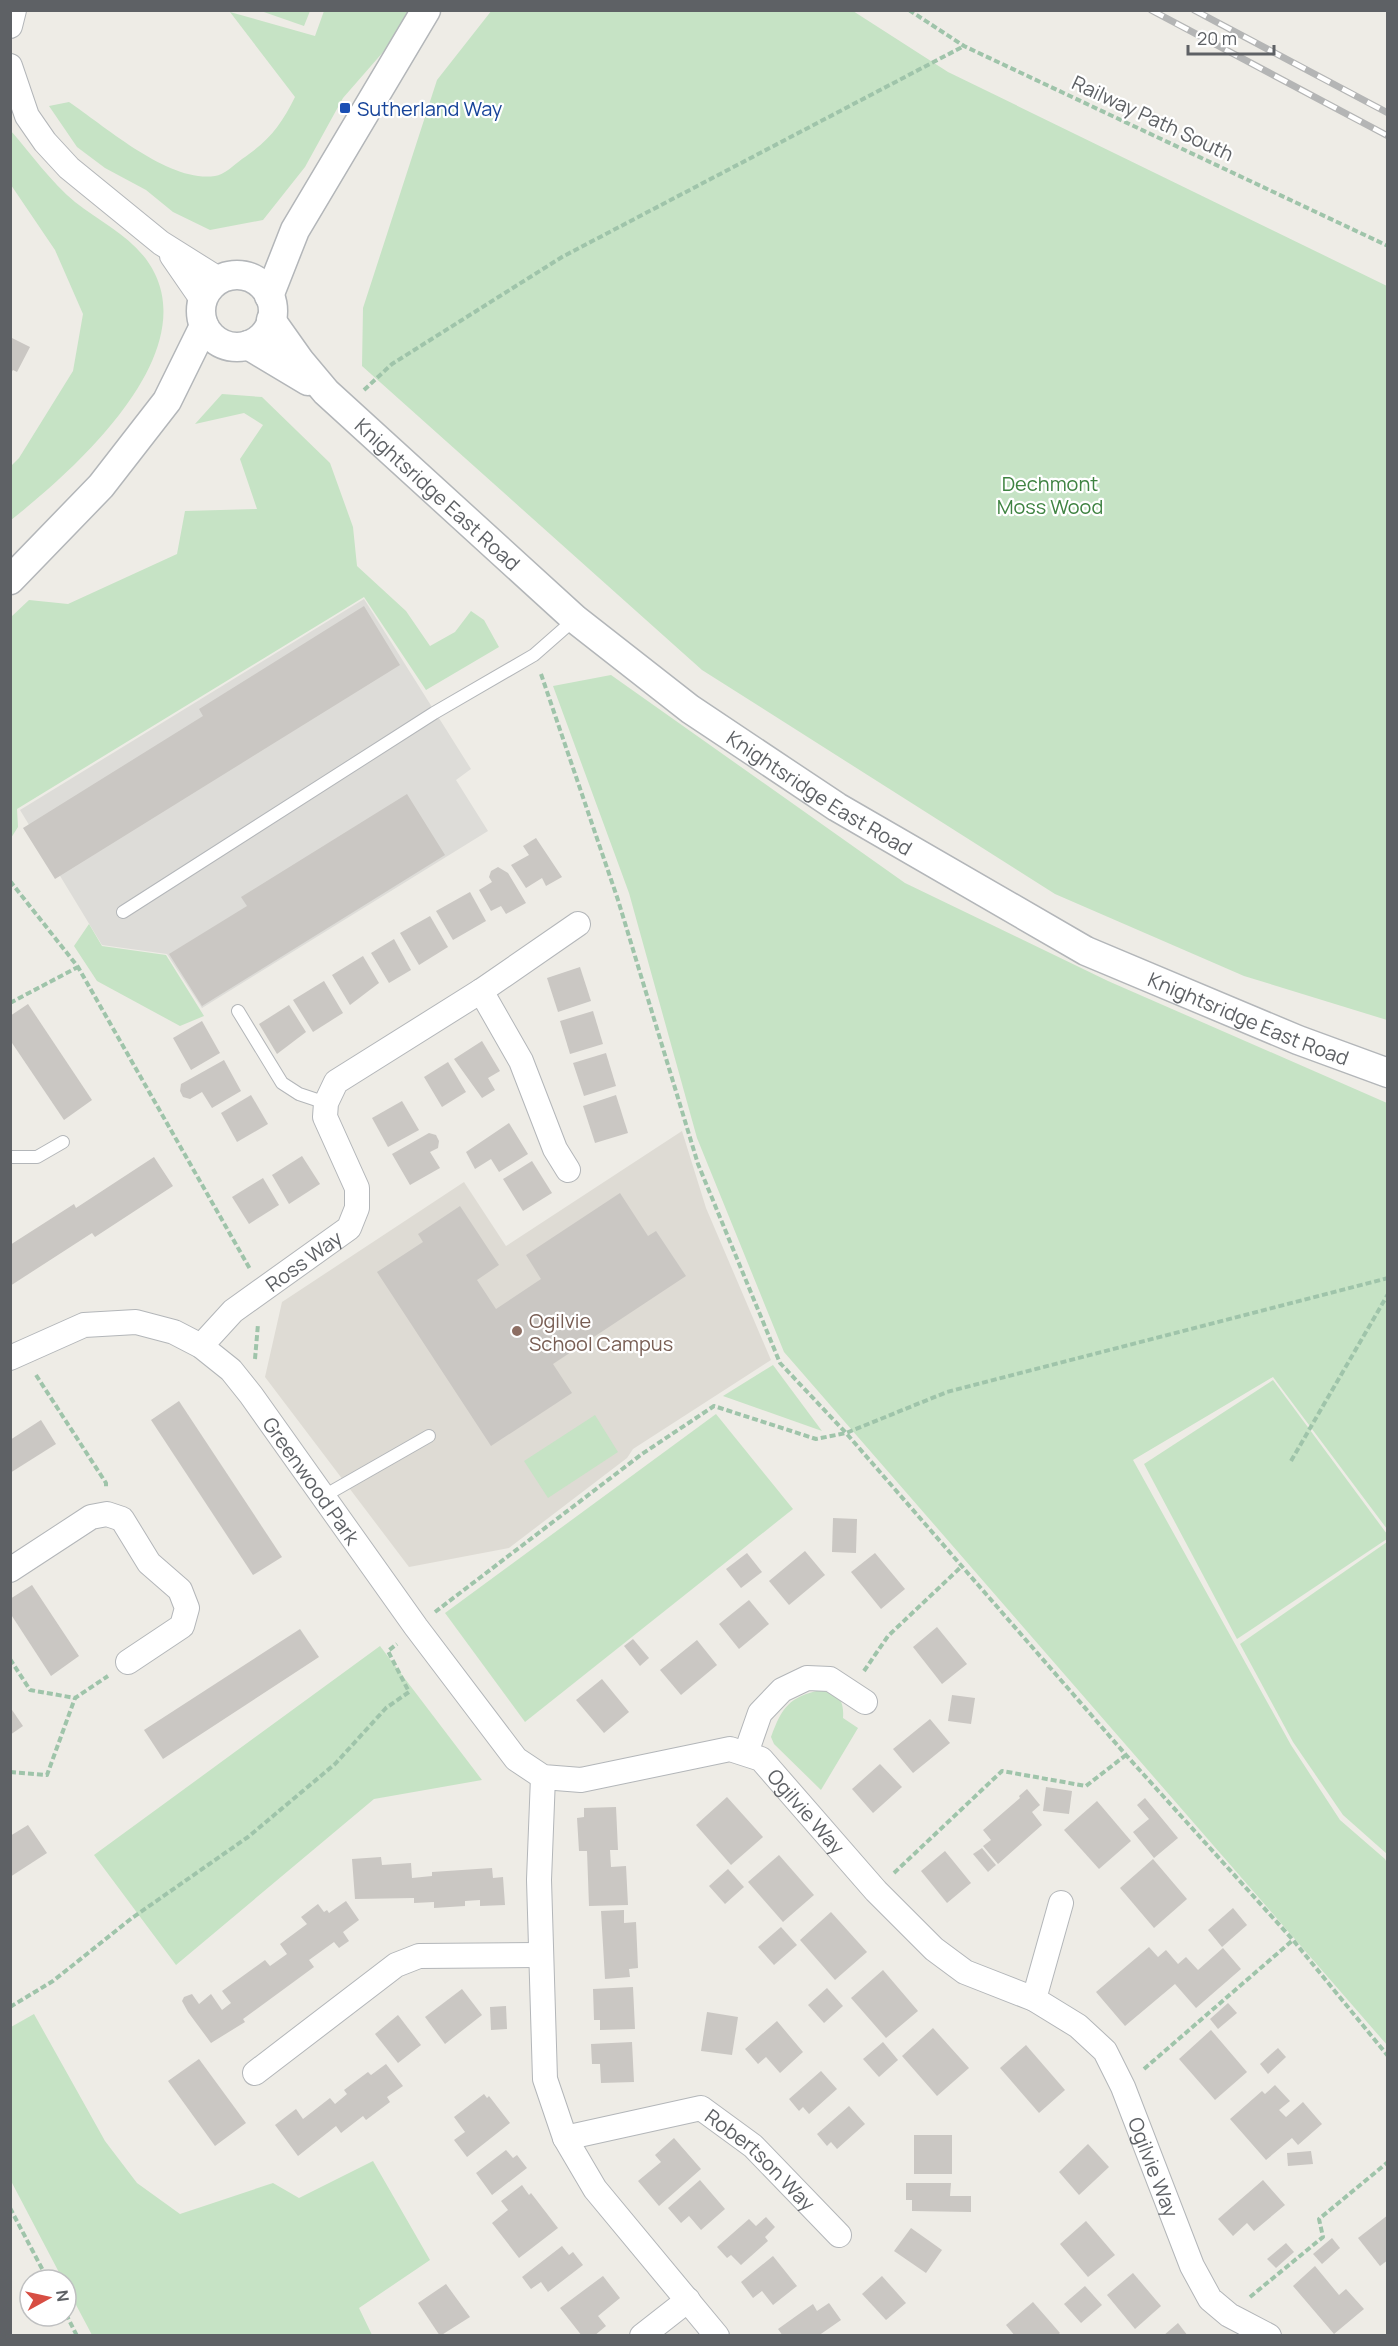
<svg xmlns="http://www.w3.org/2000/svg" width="1398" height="2346" viewBox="0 0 1398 2346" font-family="Manrope,sans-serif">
	<rect width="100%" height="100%" fill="#eeece6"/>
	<path fill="#dddcd8" d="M364,599L471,769L456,780L488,831L202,1008L167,954L102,945L20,810Z"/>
	<path fill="#dedbd4" d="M682,1131L706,1208L771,1360L633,1449L627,1458L509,1548L409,1567L265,1377L282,1302L464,1182L506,1246Z"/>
	<g fill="#c6e3c5">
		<path d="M492,10L853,11L948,72L1387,286V1020L1244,976L1055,894L702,670L362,366L363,308L437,80Z"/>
		<path d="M261,11H310L304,26Z"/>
		<path d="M324,11H411L398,35L343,98L305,167L263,220L210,230L173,212L146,190L105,168L77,147L49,106L69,102C106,127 169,183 215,176C224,175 234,165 242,159C269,141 281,125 295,97L230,12L315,36Z"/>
		<path d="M11,131C31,154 51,182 75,202C103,224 139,240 155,274C197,361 72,472 11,520V466L19,458L73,371L83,314L55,250L11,185Z"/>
		<path d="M222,394L262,397L330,463L353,527L357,566L406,611L430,646L455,632L471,611L484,620L499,647L426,690L364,597L17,809L18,827L11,838V617L29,600L68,604L177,554L185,511L257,509L240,459L263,425L244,413L195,424Z"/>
		<path d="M611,675L905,883L1108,981L1387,1103V1529L1273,1377L1133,1460L1291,1745L1340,1820L1385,1859L1388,1865L1387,2045L784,1352L697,1138L629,893L553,686Z"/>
		<path d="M89,924L102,946L166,955L204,1016L180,1026L97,981L74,946Z"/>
		<path d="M773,1365L822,1431L723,1396Z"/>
		<path d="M1273,1380L1387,1534V1539L1237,1639L1144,1464Z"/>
		<path d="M716,1414L793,1509L525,1722L445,1613Z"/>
		<path d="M595,1415L618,1452L548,1498L524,1461Z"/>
		<path d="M1387,1542V1854L1343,1815L1293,1742L1240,1644Z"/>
		<path d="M380,1646L482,1780L374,1799L176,1965L94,1855Z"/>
		<path d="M821,1690H832C841,1697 844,1706 843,1718L858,1728L821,1790L774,1744L771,1737C782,1707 789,1697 821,1690Z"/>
		<path d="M34,2014L105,2141L137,2183L180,2214L273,2183L299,2198L373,2161L430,2260L359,2308L372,2335H92L66,2286V2280H63L11,2181V2027Z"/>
	</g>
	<g fill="#cac7c3">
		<path d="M10,337L30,347L17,372L13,370L10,374Z"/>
		<path d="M364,606L400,665L55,879L23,828L203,716L199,709Z"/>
		<path d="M407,794L445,855L202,1006L169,954L247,906L241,897Z"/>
		<path d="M536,838L562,877L546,886L542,878L526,888L511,865L529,855L523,846Z"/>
		<path d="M498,867L508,873L526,903L506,914L501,906L491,911L479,890L492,882L489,877L491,871Z"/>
		<path d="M470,892L486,921L453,940L436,911Z"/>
		<path d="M430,916L448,947L419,965L400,933Z"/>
		<path d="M394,939L411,970L389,983L371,953Z"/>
		<path d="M363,956L379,983L350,1005L332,975Z"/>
		<path d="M580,967L591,1001L558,1012L547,978Z"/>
		<path d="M324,981L343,1013L313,1032L293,1000Z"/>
		<path d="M28,1004L92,1100L64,1120L10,1040V1016Z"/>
		<path d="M289,1005L306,1032L277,1054L259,1024Z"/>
		<path d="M593,1011L603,1044L570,1054L560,1021Z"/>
		<path d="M202,1021L220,1053L191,1070L173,1038Z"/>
		<path d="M482,1041L500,1071L488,1078L495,1090L482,1098L454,1059Z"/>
		<path d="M606,1053L616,1086L584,1096L573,1063Z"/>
		<path d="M224,1060L241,1091L212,1108L202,1092L190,1099L183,1097L180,1091L181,1084Z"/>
		<path d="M448,1062L466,1092L442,1107L424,1077Z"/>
		<path d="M251,1095L268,1124L237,1142L221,1113Z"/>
		<path d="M616,1095L628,1133L595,1143L583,1106Z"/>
		<path d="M402,1101L419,1130L388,1147L372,1118Z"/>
		<path d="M509,1123L528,1154L499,1172L491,1159L475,1169L466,1152Z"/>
		<path d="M429,1133L436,1135L439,1141L438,1148L430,1152L440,1168L410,1185L392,1154Z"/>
		<path d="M302,1156L320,1184L289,1204L272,1175Z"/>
		<path d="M154,1157L173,1186L95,1237L92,1233L10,1286V1245L74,1204L76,1208Z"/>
		<path d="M532,1161L552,1193L523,1211L503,1179Z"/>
		<path d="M263,1178L279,1205L249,1224L232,1197Z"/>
		<path d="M620,1193L648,1236L656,1231L686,1276L553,1364L572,1393L491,1446L377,1272L423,1242L418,1234L460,1206L499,1265L477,1280L496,1309L541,1279L526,1255Z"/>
		<path d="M179,1401L282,1557L253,1575L151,1420Z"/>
		<path d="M41,1420L56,1444L10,1473V1440Z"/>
		<path d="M833,1518L857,1519L856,1553L832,1552Z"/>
		<path d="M805,1551L825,1575L789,1605L769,1581Z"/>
		<path d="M747,1553L762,1572L741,1588L726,1569Z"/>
		<path d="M875,1553L905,1589L881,1609L851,1572Z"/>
		<path d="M32,1585L79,1656L51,1676L10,1613V1599Z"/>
		<path d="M749,1600L769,1624L739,1649L719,1624Z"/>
		<path d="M937,1627L967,1664L942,1684L913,1647Z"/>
		<path d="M300,1629L319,1657L163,1759L144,1730Z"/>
		<path d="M633,1639L649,1658L640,1666L624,1646Z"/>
		<path d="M697,1640L717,1665L681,1695L660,1670Z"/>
		<path d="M602,1679L629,1712L604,1733L576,1700Z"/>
		<path d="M952,1695L975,1698L971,1724L948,1721Z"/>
		<path d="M10,1707L23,1726L10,1735Z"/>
		<path d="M930,1719L950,1743L913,1773L893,1749Z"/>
		<path d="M880,1764L902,1787L873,1813L852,1789Z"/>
		<path d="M1046,1787L1072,1791L1069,1814L1043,1811Z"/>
		<path d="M1027,1789L1040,1805L1032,1812L1042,1825L998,1864L983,1846L991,1840L983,1830L1020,1798L1019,1796Z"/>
		<path d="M727,1797L763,1837L731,1865L696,1825Z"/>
		<path d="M1145,1798L1178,1838L1154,1858L1133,1832L1149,1819L1137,1805Z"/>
		<path d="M1097,1801L1131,1841L1099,1869L1064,1830Z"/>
		<path d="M616,1807L618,1850H610L611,1867L626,1866L628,1905L589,1906L587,1851H579L577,1818L584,1817V1808Z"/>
		<path d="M28,1825L47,1853L10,1877V1836Z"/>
		<path d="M982,1848L996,1865L988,1872L973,1854Z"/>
		<path d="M945,1851L971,1883L947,1903L921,1871Z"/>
		<path d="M779,1855L814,1895L783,1922L748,1882Z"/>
		<path d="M381,1857L382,1865L411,1863L412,1878L432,1876V1872L492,1868L493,1878L503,1877L505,1905L480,1906V1900L465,1901V1906L434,1908V1902L414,1903V1898L355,1899L352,1859Z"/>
		<path d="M1153,1859L1187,1899L1154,1928L1120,1888Z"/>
		<path d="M728,1869L744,1887L725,1904L709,1886Z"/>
		<path d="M346,1901L359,1920L343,1932L349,1941L339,1948L334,1942L309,1960L314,1967L243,2019L245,2022L211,2043L188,2012L182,2001L184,1997L192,1994L199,2004L211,1994L222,2010L231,2003L222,1991L265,1960L270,1966L287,1954L280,1944L307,1924L301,1917L318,1904L324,1912L327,1910L329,1913Z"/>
		<path d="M1233,1908L1247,1925L1222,1947L1208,1930Z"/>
		<path d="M624,1910V1923L636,1922L638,1968L629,1969L630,1977L605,1979L601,1911Z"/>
		<path d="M831,1912L867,1952L835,1980L800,1940Z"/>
		<path d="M781,1927L797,1945L774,1965L758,1947Z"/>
		<path d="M1149,1947L1158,1957L1166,1950L1178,1964L1186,1957L1198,1970L1223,1948L1241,1969L1196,2008L1175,1984L1125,2026L1096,1992Z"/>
		<path d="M883,1970L918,2011L886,2038L851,1998Z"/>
		<path d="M633,1987L635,2029L600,2030V2020H594L593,1989Z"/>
		<path d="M827,1988L843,2006L824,2023L808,2005Z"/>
		<path d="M462,1989L482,2015L445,2044L425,2017Z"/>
		<path d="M1228,2003L1237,2013L1218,2029L1210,2019Z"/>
		<path d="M506,2006L507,2029L491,2030L490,2007Z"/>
		<path d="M707,2012L738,2017L732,2055L701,2051Z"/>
		<path d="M398,2015L421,2045L398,2063L375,2034Z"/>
		<path d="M777,2021L803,2052L780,2073L766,2057L758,2064L745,2049Z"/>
		<path d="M933,2028L969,2068L937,2096L902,2056Z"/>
		<path d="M1211,2030L1247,2072L1215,2100L1179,2059Z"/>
		<path d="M632,2042L634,2082L601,2083L600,2064H592L591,2044Z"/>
		<path d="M883,2042L898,2060L879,2077L863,2059Z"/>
		<path d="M1026,2045L1065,2090L1039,2113L1000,2068Z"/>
		<path d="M1278,2048L1286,2057L1268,2074L1260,2064Z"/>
		<path d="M199,2059L246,2123L215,2146L168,2081Z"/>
		<path d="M386,2064L403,2086L387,2097L390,2102L366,2120L363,2116L341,2133L336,2126L298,2156L275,2125L296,2109L303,2119L330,2098L335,2104L347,2094L344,2090L368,2072L371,2075Z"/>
		<path d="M821,2071L837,2089L809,2114L803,2107L799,2111L789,2099Z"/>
		<path d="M1275,2085L1290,2101L1279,2110L1286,2117L1303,2102L1322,2124L1298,2145L1292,2138L1266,2160L1230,2119L1262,2091L1265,2094Z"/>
		<path d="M484,2094L487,2098L489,2096L510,2123L467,2157L454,2140L465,2132L454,2117Z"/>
		<path d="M849,2106L865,2124L837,2149L831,2142L827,2146L817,2134Z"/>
		<rect x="914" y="2135" width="38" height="39"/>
		<path d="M674,2138L701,2169L659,2206L638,2181L661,2162L655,2155Z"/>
		<path d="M1088,2144L1109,2167L1079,2195L1059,2172Z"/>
		<path d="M506,2150L513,2158L517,2155L527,2168L492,2195L476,2173Z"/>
		<path d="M1311,2151L1313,2164L1288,2166L1287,2153Z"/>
		<path d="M700,2180L725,2209L701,2230L689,2216L681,2223L668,2208Z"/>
		<path d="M1263,2180L1285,2205L1254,2231L1247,2223L1233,2236L1218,2219Z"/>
		<path d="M906,2183H951L950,2196H971V2212L912,2211V2200H906Z"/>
		<path d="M522,2185L529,2195L531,2193L558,2228L519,2258L492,2223L508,2210L501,2201Z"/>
		<path d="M1388,2215V2260L1380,2266L1358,2238Z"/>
		<path d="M766,2217L775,2227L765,2237L768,2241L741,2265L731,2255L727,2258L717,2247L749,2219L756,2226Z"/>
		<path d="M1086,2221L1115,2255L1088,2277L1060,2244Z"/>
		<path d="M911,2228L942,2250L926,2273L894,2251Z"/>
		<path d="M1332,2238L1340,2248L1322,2264L1313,2254Z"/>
		<path d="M1286,2243L1294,2252L1276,2268L1267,2259Z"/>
		<path d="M562,2246L569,2255L573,2252L583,2265L548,2292L541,2282L531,2289L522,2277Z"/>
		<path d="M773,2256L797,2286L773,2305L762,2291L753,2298L741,2282Z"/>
		<path d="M1315,2266L1339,2295L1346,2289L1364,2309L1334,2334L1293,2286Z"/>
		<path d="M1133,2273L1161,2306L1135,2329L1107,2295Z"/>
		<path d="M603,2276L620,2298L598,2316L606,2326L594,2336H582L560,2308Z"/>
		<path d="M882,2276L906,2303L886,2320L862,2294Z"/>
		<path d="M446,2284L470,2317L440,2336L418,2303Z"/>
		<path d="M1085,2286L1102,2305L1081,2323L1064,2304Z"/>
		<path d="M1033,2302L1060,2333L1057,2336H1015L1006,2325Z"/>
		<path d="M829,2303L841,2320L818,2336H783L778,2329L813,2304L817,2311Z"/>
		<path d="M1178,2323L1188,2336H1163Z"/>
	</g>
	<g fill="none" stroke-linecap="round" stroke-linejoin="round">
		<g stroke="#b3b6b9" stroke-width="14">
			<g id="service">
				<path d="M123,912L434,713L534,655L575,619"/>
				<path d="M238,1011L282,1083L299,1094L326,1103"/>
				<path d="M10,1157H37L63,1142"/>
				<path d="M324,1496L429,1436"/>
			</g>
		</g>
		<g stroke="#b3b6b9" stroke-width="26">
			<g id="minor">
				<path d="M10,26L14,10"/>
				<path d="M10,66L27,116L45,142L69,168L161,243L220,280"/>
				<path d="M172,256L203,301"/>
				<path d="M481,991L521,1061L555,1149L568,1170"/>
				<path id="s1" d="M201,1346L233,1311L349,1228L357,1208V1188L325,1117L326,1103L336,1082L481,991L578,924"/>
				<path id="s2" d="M10,1358L84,1325L136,1322L174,1332L201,1346L231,1370L251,1395L416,1627L516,1759L543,1777L581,1780L730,1749L761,1759L876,1891L934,1949L965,1972L1034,1999L1078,2026L1105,2051L1123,2087L1192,2266L1210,2299L1229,2315L1269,2336"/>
				<path d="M10,1570L91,1517L107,1514L122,1519L149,1563L180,1590L187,1608L182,1626L128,1662"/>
				<path d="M746,1753L760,1713L782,1690L807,1678L830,1679L865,1702"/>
				<path d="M543,1777L539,1880L545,2079L565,2138L595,2189L717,2336"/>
				<path d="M1034,1999L1061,1903"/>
				<path d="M255,2073L396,1965L419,1956L539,1955"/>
				<path id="s3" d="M565,2138L701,2108L753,2146L839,2235"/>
				<path d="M642,2336L688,2300"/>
			</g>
		</g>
		<g stroke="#b3b6b9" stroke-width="31">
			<g id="tertiary">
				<circle cx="237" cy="311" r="36"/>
				<path d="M269,296L295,230L426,10"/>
				<path id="s4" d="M271,320L300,361L326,392L575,619L690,709L837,807L1086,951L1298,1040L1388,1073"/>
				<path d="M248,345L308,381"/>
				<path d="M10,580L101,486L167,401L204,326"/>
			</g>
		</g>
		<g stroke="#9fc4aa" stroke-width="4" stroke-dasharray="6 3" stroke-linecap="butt">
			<path d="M909,10L964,46L1388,246"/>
			<path d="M364,390L392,364L562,257L964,46"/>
			<path d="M541,674L618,900L698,1164L780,1363L846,1433L1126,1755L1293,1940L1388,2056"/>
			<path d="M10,881L78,967L250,1269"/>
			<path d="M10,1003L78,967"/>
			<path d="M255,1359L258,1324"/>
			<path d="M36,1375L106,1483V1488"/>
			<path d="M1291,1461L1388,1294"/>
			<path d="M435,1612L642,1454L714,1406L816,1439L846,1433L947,1392L1388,1278"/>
			<path d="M10,1659L30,1690L75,1698L108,1676"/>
			<path d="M864,1671L888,1636L961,1567"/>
			<path d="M10,1772L47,1775L75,1698"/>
			<path d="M894,1873L1002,1771L1086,1786L1126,1755"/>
			<path d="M10,2007L53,1981L132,1918L248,1837L335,1764L386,1708L409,1692L388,1651L397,1644"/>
			<path d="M1144,2069L1293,1940"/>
			<path d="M10,2208L48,2280"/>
			<path d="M1250,2297L1323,2237L1319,2219L1388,2162"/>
			<path d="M66,2314L77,2336"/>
		</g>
		<use href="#service" stroke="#fff" stroke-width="12"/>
		<use href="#minor" stroke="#fff" stroke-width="24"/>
		<use href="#tertiary" stroke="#fff" stroke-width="28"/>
		<g stroke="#b4b5b5" stroke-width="7">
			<g id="rail">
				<path d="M1151,10L1388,136"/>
				<path d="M1194,10L1388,113"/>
			</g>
		</g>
		<use href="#rail" stroke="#fff" stroke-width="4.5" stroke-dasharray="14" stroke-linecap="butt"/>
	</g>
	<rect fill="#1a4fb4" stroke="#fff" stroke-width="2" x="339" y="102" width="12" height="12" rx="3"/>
	<circle fill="#8d6e63" stroke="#fff" stroke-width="2" cx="517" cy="1331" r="6"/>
	<g text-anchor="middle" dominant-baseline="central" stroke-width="4.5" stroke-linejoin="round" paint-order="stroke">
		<g font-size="20" fill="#164399" stroke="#fff" text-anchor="start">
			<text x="357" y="108">Sutherland Way</text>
		</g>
		<g font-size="20" fill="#5e6165" stroke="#fff">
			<text transform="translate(1153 118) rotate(25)">Railway Path South</text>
			<text stroke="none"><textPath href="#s4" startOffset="242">Knightsridge East Road</textPath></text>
			<text stroke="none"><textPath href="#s4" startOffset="728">Knightsridge East Road</textPath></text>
			<text stroke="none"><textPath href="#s4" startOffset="1214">Knightsridge East Road</textPath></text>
			<text stroke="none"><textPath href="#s1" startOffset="134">Ross Way</textPath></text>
			<text stroke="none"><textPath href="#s2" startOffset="378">Greenwood Park</textPath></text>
			<text stroke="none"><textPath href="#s2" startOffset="1048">Ogilvie Way</textPath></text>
			<text stroke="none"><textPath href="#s3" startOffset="218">Robertson Way</textPath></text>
			<text stroke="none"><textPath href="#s2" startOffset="1563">Ogilvie Way</textPath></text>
		</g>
		<g font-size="20" fill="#3f8342" stroke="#fff">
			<text x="1050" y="483">Dechmont<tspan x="1050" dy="23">Moss Wood</tspan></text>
		</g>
		<g font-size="20" fill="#785e54" stroke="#fff" text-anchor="start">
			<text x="529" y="1320">Ogilvie<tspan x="529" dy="23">School Campus</tspan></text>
		</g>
	</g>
	<rect width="1398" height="2346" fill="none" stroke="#5e6165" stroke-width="24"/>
	<g transform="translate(48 2298) rotate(82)"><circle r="28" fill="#ffffff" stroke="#bfc0c1" stroke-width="1.5"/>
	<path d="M0-4.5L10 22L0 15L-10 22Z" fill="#d74e43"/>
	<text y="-9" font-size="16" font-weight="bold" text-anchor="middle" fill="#5e6165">N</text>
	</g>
	<path d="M1188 45v9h86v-9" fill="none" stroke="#5e6165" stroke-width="3"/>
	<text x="1197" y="45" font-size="18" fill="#5e6165" stroke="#ffffff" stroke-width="4.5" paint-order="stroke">20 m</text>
</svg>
